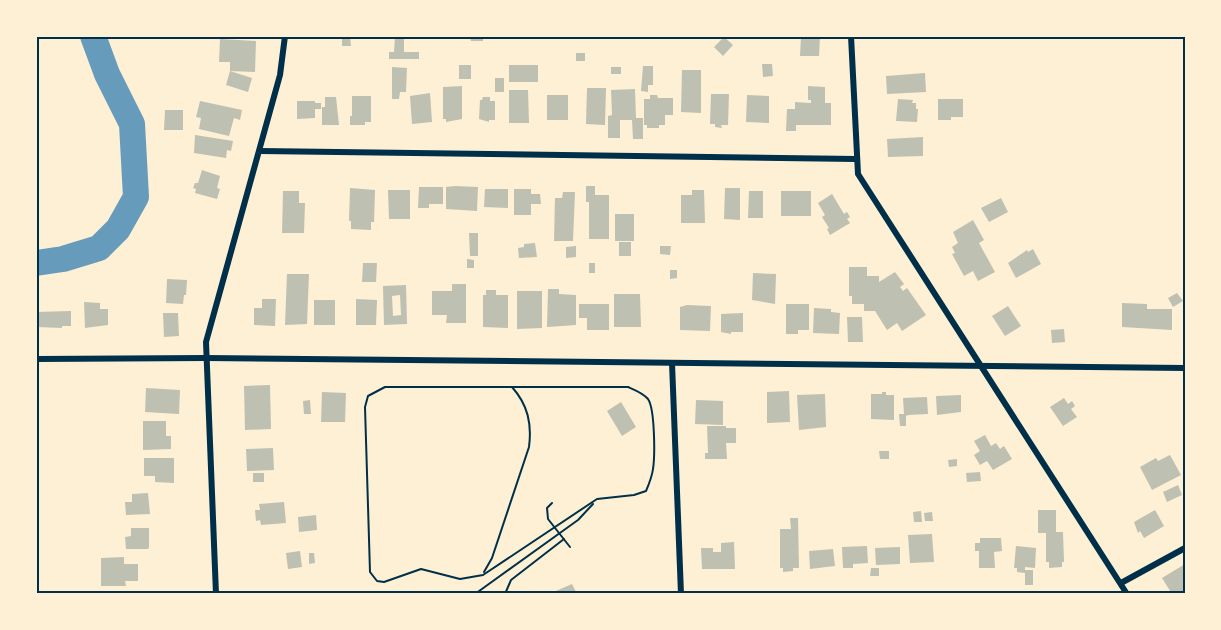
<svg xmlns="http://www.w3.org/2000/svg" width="1221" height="630" viewBox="0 0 1221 630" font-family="'Nunito Sans',sans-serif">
	<rect width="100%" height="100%" fill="#fdf0d5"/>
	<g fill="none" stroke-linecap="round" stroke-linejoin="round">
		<path stroke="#669bbc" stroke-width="26" d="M36,263L63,259L99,248L118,229L136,197L132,124L107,74L93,36"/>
	</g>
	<g fill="#bec0b2" fill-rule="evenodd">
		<path d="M342,36H350L351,46H342Z"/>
		<path d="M395,36H404V52H419V59H389V52H394Z"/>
		<path d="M470,36H483V41H471Z"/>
		<path d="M724,37L733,45L723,56L714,47Z"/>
		<path d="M801,37H820L819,56H800Z"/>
		<path d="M220,39L256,41L255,72L230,71V62H219Z"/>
		<rect x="576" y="53" width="9" height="8"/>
		<path d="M762,64H772L773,76L763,77Z"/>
		<rect x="459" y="65" width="12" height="14"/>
		<rect x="509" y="65" width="29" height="17"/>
		<path d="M643,66H653V85H648V92L641,91Z"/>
		<path d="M392,67L407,68L406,92H400L399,99H392Z"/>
		<rect x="611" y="67" width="10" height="7"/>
		<path d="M682,70H701V113L681,112Z"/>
		<path d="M230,71L252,78L248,92L226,85Z"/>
		<path d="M925,73L926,92L887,94L886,76Z"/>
		<rect x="495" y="78" width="9" height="14"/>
		<path d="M462,86V119L446,122V119H443V87Z"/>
		<path d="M808,86L825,87V103H831V125H796V131H786L787,109H795V102L811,103V100H808Z"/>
		<path d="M587,88H606L605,125L586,124Z"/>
		<path d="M635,89L636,118H643V139H633L632,120H620V138H608V116L612,115L611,90Z"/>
		<path d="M509,90H528L529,123H509Z"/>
		<path d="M430,93L432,122L412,124L410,96Z"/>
		<path d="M711,94H729L728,125H721L722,128L715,127V124H710Z"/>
		<rect x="547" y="95" width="21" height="25"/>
		<path d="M650,95H657L658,98H673V115H665V125H659V128H647V125H644V99H650Z"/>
		<path d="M747,95L769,96V123L746,122Z"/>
		<path d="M352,96H371V122H365V125H350V116H352Z"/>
		<path d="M325,97H336L339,125H322V107H325Z"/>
		<path d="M483,97H490V101H495V120H489V122L479,119L480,100H482Z"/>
		<path d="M898,99L913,100L912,103H916V109H918L917,122L896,121Z"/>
		<path d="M938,99H963V117H951V120H938Z"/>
		<path d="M200,101L242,110L240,120L234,118L229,136L199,129L201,118L196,117Z"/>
		<path d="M297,101H315V103H321V109H315V118L297,119Z"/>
		<path d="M165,110H183V130H164Z"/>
		<path d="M195,135L233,141L231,151L227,150L226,158L194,153Z"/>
		<path d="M923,137V156L888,157L887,139Z"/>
		<path d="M202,170L220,176L217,188L220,189L217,199L195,193L196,189L193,188L195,183H198Z"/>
		<path d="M455,186L478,187L477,211L446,209V187Z"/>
		<path d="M586,186H595V195H609V239H589V202H586Z"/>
		<path d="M419,187H443V204H429V208H418Z"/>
		<path d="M350,188L375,190L374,222H371V230L351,229V221H349Z"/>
		<path d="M725,188H740V220L724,219Z"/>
		<path d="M485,189H508V208L484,207Z"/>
		<path d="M514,189H531V194H540L541,204H531V215H514Z"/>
		<path d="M388,190H410V219H389Z"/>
		<path d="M692,190H704L705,223H681V195H692Z"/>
		<path d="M283,191H299V203H305L304,233H282Z"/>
		<path d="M749,191H763V218H748Z"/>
		<rect x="781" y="191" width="30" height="25"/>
		<path d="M563,192H575L573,241H554L555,198H562Z"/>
		<path d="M832,194L844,214L847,212L850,217L847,219L850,223L830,235L827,229L829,228L822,217L825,215L818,203Z"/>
		<path d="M1001,198L1008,212L989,222L981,208Z"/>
		<rect x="615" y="214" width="19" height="27"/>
		<path d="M973,220L984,240L979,243L995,272L978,281L973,271L964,276L952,254L955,253L952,247L958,243L953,232Z"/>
		<path d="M469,233H478V256H470Z"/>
		<rect x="619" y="242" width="12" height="14"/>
		<path d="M535,243L537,257L519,258L518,248L524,247V244Z"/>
		<path d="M576,246V257L566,258V247Z"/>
		<path d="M660,246H671L670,255L660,254Z"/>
		<path d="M1033,249L1041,264L1016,278L1008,263L1027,250L1028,252Z"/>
		<path d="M467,259L474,260V268H467Z"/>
		<path d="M363,263H377L376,282H362Z"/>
		<rect x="589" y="263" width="6" height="10"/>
		<path d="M849,267H867V276H879V282L895,272L904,284L900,287L903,291L907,288L926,315L902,331L897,323L887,330L875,311H864V304H852V296H849Z"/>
		<path d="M670,270H677V278L670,279Z"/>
		<path d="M753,273L776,274L775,304L752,300Z"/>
		<path d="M287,274H309L307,324L285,325Z"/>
		<path d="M167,279L187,280L186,295H184L183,304L166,303Z"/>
		<path d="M452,284H466V323H446L447,315H432V291H452Z"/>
		<path d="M406,285L407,324L384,325L383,286ZM400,295L401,315L393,316L392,296Z"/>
		<path d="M548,289H559V294L576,295V325L547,327Z"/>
		<path d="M486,290H496V295H508V328L483,327V295H486Z"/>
		<path d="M517,291H542V328L517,329Z"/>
		<path d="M1177,293L1183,301L1173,307L1168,298Z"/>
		<path d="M614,294H640L641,327H614Z"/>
		<path d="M262,299H276L275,326L254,325V308H262Z"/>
		<path d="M356,299L377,300L376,325H356Z"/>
		<rect x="314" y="300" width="21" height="25"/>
		<path d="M84,302L100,303V309H108V325L85,328Z"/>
		<path d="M1122,303L1147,304V309H1172V330L1122,327Z"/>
		<path d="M579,304H609V330H587V318H579Z"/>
		<path d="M786,304H809V330H798V334H786Z"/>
		<path d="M687,305L711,306L710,331L680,330V307Z"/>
		<path d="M1008,306L1021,326L1005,336L992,316Z"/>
		<path d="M814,308L831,309V312L840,313L839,334L813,333Z"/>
		<path d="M71,311V326H62V328L36,327V312Z"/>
		<path d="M163,313H178L179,336L164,337Z"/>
		<path d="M743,313V332H731V334L721,332V314Z"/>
		<path d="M847,317H862L863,342H848Z"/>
		<path d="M1064,329L1065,342L1052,343L1051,330Z"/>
		<path d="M270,385L271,429L245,430L244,386Z"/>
		<path d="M146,388L180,390L179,414L145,412Z"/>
		<path d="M789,391L790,422L767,423V392Z"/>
		<path d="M322,392L346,393L345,422H321Z"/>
		<path d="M882,392H886V395H894V420L871,419V394H882Z"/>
		<path d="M825,394L826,427L799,430L797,395Z"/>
		<path d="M961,395V412L937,415L936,396Z"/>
		<path d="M927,397L928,414L908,415L906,416V426H900L899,414H904L903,398Z"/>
		<path d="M1064,398L1068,404L1072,401L1075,406L1071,409L1077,417L1063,426L1050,407Z"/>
		<path d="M310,400L311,414H304L303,401Z"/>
		<path d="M696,400L723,401V425L695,424Z"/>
		<path d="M621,402L636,427L622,436L607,411Z"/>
		<path d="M143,421H166V436H171V449L143,450Z"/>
		<path d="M707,426H726V428H736V443H726L727,459H705V453H708Z"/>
		<path d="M985,435L991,446L996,443L1000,449L1004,446L1012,459L993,470L987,461L980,465L974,455L980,451L974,441Z"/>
		<path d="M273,448L274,470L247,471L246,449Z"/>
		<path d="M879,451H889V459H880Z"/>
		<path d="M1170,455L1181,475L1152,490L1140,467L1156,458L1158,461Z"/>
		<path d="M144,458H174V483L155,482V476H144Z"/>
		<path d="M957,459V466L949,467L948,460Z"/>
		<path d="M980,472L981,481L967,482L966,473Z"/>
		<rect x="253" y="473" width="11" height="9"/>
		<path d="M1178,485L1182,495L1167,502L1163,492Z"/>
		<path d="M148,493L150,514L126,515L125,502H132V494Z"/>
		<path d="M284,502L286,523L261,525L260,520L256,521L255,510H260L259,504Z"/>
		<path d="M1038,510H1056V532H1063L1064,562H1062V567L1049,568V562H1046V533H1038Z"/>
		<path d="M1155,510L1164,526L1144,538L1140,531L1138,533L1134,522Z"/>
		<path d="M921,511L922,522H914L913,512Z"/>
		<path d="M932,512L933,521H925L924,513Z"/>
		<path d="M316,515L317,530L299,532L298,517Z"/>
		<path d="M790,518H798L799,568H793V571L783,572V568H780V529H791Z"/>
		<path d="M131,528H149V547L148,549H126L125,537L131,536Z"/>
		<path d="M932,534L934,562L910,563L908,535Z"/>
		<path d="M980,538H1001L1002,551L994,552L995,568H979V551H975V543H980Z"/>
		<path d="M734,542L735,569H702L701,548H713V552H721V543Z"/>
		<path d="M867,546L868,563L853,564V568H843L842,547Z"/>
		<path d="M1016,546L1036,548L1035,568L1025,567V570H1033V585H1025V573L1017,572V568H1014Z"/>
		<path d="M900,547V564L876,565L875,548Z"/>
		<path d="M833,549L835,566L810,569L809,551Z"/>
		<path d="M300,551L302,567L288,569L286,553Z"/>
		<path d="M309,553H314L315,563L309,564Z"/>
		<path d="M124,557V564H138V581H125L126,586H101V558Z"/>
		<path d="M1185,564V590L1178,594H1172L1162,578Z"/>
		<path d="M871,568H879V576H870Z"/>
		<path d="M572,584L577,594H549Z"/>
	</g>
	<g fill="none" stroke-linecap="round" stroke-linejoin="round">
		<g stroke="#003049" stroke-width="2">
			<path d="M385,387H628C635,390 643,393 648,399C655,409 655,456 653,469C652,477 649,484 646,491L634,495L597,499L483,575L460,579L421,569L384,582L377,581L370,572L365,407L368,396Z"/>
			<path d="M552,503L547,508L548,519L570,547"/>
			<path d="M484,572L492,558L529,447C532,424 528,405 512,387"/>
			<path d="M475,594L578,520L593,504"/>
			<path d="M505,594L511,580L564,539"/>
		</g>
		<g stroke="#003049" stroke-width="6">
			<path d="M851,36L858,174L1127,594"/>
			<path d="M260,151L856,159"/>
			<path d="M36,359L206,358L1185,368"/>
			<path d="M672,363L681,594"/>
			<path d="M1121,583L1185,548"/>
			<path d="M216,594L206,342L280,75L285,36"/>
		</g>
	</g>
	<rect width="1221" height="630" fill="none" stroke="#fdf0d5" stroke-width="75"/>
	<rect x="38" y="38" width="1146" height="554" fill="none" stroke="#003049" stroke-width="2"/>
</svg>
